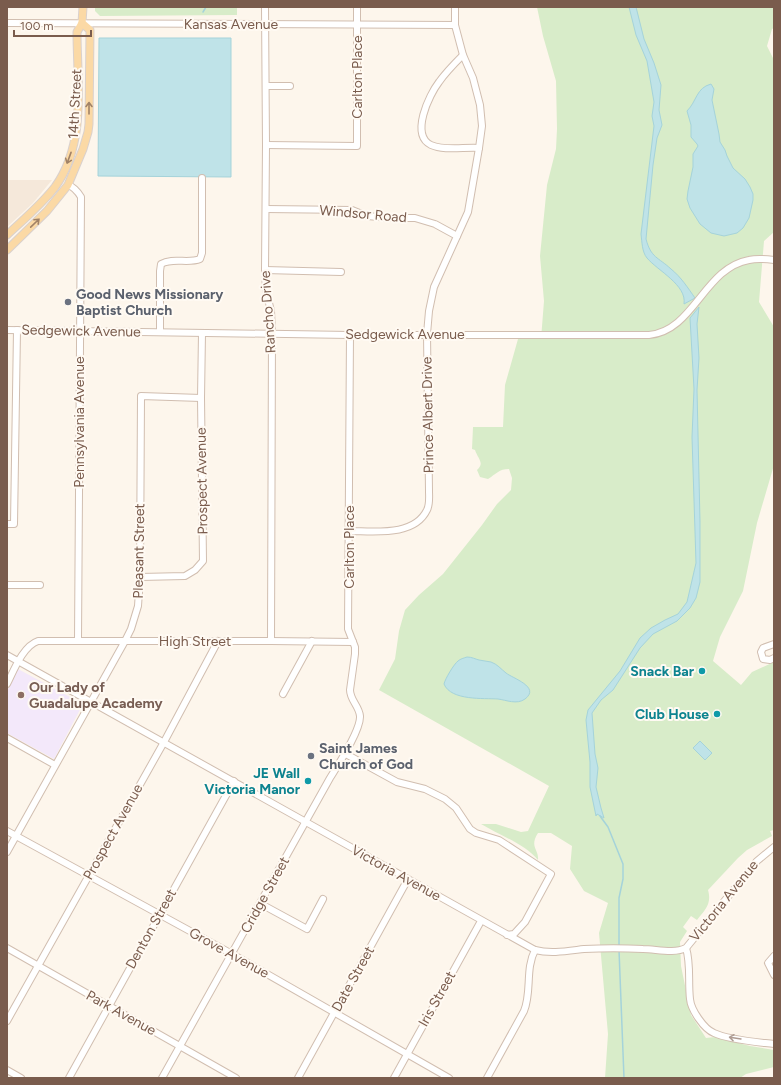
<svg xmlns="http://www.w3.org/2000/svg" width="781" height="1085" viewBox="0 0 781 1085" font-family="Figtree,sans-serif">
	<rect width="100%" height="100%" fill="#fdf6ec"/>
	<path fill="#f5e8da" d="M7,180H52L33,203L7,227Z"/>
	<path fill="#f3e8fa" d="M18,669L83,704L54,759L7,733V691Z"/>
	<g fill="#d8ecc9">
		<path d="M95,7H237V15L100,16L95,11Z"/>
		<path d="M537,7H774V28L772,29L767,46L774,60V232L764,241L759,302L774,327V465L757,523L743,591L720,637L713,661L741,685L752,672L774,662V830L770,831L772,836L747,850L738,858L708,890C712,904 705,910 697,920L691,916L683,927L687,931L680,942L681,966L691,1015L706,1038L715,1037L750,1046L774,1050V1067L746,1074L740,1078H605L608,1034L599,933L608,903L584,891L570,869L572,846L551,833H538C529,847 539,849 538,860C525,844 499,835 481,824H496L521,832L528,831L549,786L379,690L395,659L399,631L405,610L419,595L443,574L482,525L497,504L511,490L512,478L509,469C499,469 496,474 488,479L480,477L477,470C485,463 478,459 475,450L472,449L473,427H503L505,385L518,339H541L544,301L540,256L547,185L556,149L557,129L556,81L543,36Z"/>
	</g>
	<g fill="#bfe3e8" stroke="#a5d3da">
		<path d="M629,7H636L644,39L654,63L661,85L659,110L662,125L657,138L653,165L646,239C651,258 658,257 671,269C681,277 688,288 695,298L684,304C687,285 658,271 647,258C642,252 642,242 641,234L654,126L652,116L654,102L647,61L636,35Z"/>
		<path d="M99,38H231V177L98,176Z"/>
		<path d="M711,84L714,89L712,100L719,134L720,142L725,150L727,156L733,168L745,179L750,187L753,194V200L749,218L743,228L737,233L724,236L711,233L700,224L690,208L687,199L688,191L693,167V154L698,146L697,144L691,137V125L687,111C697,101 696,88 711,84Z"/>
		<path d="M699,307L697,324L699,358L697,390L700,522V582L696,598L690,608L677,621L653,634L640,648L613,690L601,700L592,713L595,754L598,768L596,787L601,808L604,818L597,814L596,816L590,787V762L586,720L588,710L620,671L640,638L651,628L665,620L678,614L687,602L696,563L692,437L694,389L690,318Z"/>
		<path d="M467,657C472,657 475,659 479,660C483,661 487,661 491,662C497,664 501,669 506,673C512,678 541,687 525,699C517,705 506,700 498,699C484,698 451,701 444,684C445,679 454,664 458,661C460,659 464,658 467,657Z"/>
		<path d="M700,741L712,753L705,760L693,748Z"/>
	</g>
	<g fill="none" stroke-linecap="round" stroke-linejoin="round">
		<g stroke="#a5d3da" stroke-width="1.5">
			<path d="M203,12L206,7"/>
			<path d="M600,816L608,827L623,864V879L619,898V946"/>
			<path d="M619,950L624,1078"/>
		</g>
		<g stroke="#d1beb0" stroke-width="8">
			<g id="minor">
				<path d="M265,7L266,145L265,270L266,291L271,311L272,333L271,641"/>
				<path d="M7,23L455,25"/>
				<path d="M463,55C455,63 446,72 439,82C429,95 410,135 431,145C444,151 464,147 479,148"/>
				<path d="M266,86H290"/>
				<path d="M266,145L357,146V7"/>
				<path d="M68,185C74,187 78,192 81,197L78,640"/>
				<path d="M266,209L352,210L367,216L390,218H415L435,224L457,236"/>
				<path d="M265,270L341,272"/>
				<path d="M7,330L350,335H649C694,331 704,268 749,260C758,258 766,259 774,260"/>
				<path d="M160,332V271L161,264C173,257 188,264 200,259L202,253V178"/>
				<path d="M7,524H14L17,330"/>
				<path d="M349,531C374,531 414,537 427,510C430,504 429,496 429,491L427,334L429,311L434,287L468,212L479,148L482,126L480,105L473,78L463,55L455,25V7"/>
				<path d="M140,577L185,576L195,570L203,561L201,398L202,333"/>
				<path d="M7,585H40"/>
				<path d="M774,644L763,648L761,652L763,659L770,660L774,658"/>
				<path d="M7,655L535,950C551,954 567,951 584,949C604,948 623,948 643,949C656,949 674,954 686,948L757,861L774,847"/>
				<path d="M7,684C14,670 23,646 38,641H271L353,642"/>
				<path d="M283,694L312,641"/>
				<path d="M7,738L55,765"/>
				<path d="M344,753L397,782L425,789L445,799L456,808L470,829L476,833L499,840L551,874L525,922L514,934L507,935"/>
				<path d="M7,831L232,954L449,1078"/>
				<path d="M7,852L125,641L131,629L138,606L140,577L141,396L201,398"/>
				<path d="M261,904L307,929L323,899"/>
				<path d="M7,948L236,1078"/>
				<path d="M686,948C691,964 688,982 690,999C691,1010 704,1029 714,1033C729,1040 757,1042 774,1044"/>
				<path d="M774,956L768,963L774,975"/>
				<path d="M7,1021L164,742L218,641"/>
				<path d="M7,1070L21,1078"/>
				<path d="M69,1078L234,781"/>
				<path d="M162,1078L330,778C338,765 361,730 360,716C359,706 350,700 350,690L355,654V647L348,629L350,335"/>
				<path d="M298,1078L408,879"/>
				<path d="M394,1078L481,921"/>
				<path d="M487,1078L524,1011C532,992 525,969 535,950"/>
			</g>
		</g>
		<g stroke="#dad1cd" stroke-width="9">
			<g id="major">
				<path d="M7,235C23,220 41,205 55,187C87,143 77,82 77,32L82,23"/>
				<path d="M7,250L47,211L68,185L83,149L88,132L89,124L90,30L82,23L83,7"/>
			</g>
		</g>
		<use href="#minor" stroke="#fff" stroke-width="6"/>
		<use href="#major" stroke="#fbd9a5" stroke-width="7"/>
	</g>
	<defs><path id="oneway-shaft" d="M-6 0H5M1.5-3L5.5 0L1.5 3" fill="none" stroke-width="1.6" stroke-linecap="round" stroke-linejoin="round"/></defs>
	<g stroke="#a18267">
		<use href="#oneway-shaft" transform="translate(89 108) rotate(-90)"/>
		<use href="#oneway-shaft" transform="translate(69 158) rotate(110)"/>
		<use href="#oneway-shaft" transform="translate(35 223) rotate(-44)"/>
	</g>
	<use stroke="#af9d94" href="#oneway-shaft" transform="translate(735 1038) rotate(-171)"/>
	<g fill="#6b7280" stroke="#fffaf3" stroke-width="1.5">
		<circle cx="68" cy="302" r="4"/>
		<circle cx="311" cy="756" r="4"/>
	</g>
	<g fill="#0f9aa8" stroke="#fffaf3" stroke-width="1.5">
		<circle cx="702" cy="671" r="4"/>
		<circle cx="717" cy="714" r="4"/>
		<circle cx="308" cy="781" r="4"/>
	</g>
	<circle fill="#8d6e63" stroke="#fffaf3" stroke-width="1.5" cx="21" cy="695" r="4"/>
	<g text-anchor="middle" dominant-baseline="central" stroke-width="4" stroke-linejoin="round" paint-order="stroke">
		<g font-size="14" fill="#7a5c4d" stroke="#fffaf3">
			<text x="231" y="24">Kansas Avenue</text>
			<text transform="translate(357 77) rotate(-90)">Carlton Place</text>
			<text transform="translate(75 104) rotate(-87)">14th Street</text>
			<text transform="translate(363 214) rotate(5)">Windsor Road</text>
			<text transform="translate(268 312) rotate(-94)">Rancho Drive</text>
			<text transform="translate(81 331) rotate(1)">Sedgewick Avenue</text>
			<text x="405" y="334">Sedgewick Avenue</text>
			<text transform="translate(428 415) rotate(-91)">Prince Albert Drive</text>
			<text transform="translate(79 422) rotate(-90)">Pennsylvania Avenue</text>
			<text transform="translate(202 481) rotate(-91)">Prospect Avenue</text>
			<text transform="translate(349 547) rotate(-90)">Carlton Place</text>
			<text transform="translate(139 551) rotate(-89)">Pleasant Street</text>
			<text x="195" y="641">High Street</text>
			<text transform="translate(113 832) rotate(-61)">Prospect Avenue</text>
			<text transform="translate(396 873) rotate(29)">Victoria Avenue</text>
			<text transform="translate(265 895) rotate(-61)">Cridge Street</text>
			<text transform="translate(724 901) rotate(-51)">Victoria Avenue</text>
			<text transform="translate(151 929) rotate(-61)">Denton Street</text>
			<text transform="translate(229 953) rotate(29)">Grove Avenue</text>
			<text transform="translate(353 979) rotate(-61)">Date Street</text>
			<text transform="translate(437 999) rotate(-61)">Iris Street</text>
			<text transform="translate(121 1013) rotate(29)">Park Avenue</text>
		</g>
		<g font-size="14" font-weight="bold" fill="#5b616d" stroke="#fffaf3" text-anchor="start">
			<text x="76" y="294">Good News Missionary<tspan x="76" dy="16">Baptist Church</tspan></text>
			<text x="319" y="748">Saint James<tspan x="319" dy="16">Church of God</tspan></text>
		</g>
		<g font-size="14" font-weight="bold" fill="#0d838f" stroke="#fffaf3" text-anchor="end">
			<text x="694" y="671">Snack Bar</text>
			<text x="709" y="714">Club House</text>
			<text x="300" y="773">JE Wall<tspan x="300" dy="16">Victoria Manor</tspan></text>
		</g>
		<g font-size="14" font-weight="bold" fill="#785e54" stroke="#fffaf3" text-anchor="start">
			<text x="29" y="687">Our Lady of<tspan x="29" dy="16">Guadalupe Academy</tspan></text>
		</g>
	</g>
	<rect width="781" height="1085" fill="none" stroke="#7a5c4d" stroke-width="16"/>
	<path d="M14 30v6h77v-6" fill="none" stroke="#7a5c4d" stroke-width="2"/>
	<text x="20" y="30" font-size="12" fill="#7a5c4d" stroke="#fffaf3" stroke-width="3" paint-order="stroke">100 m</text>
</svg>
